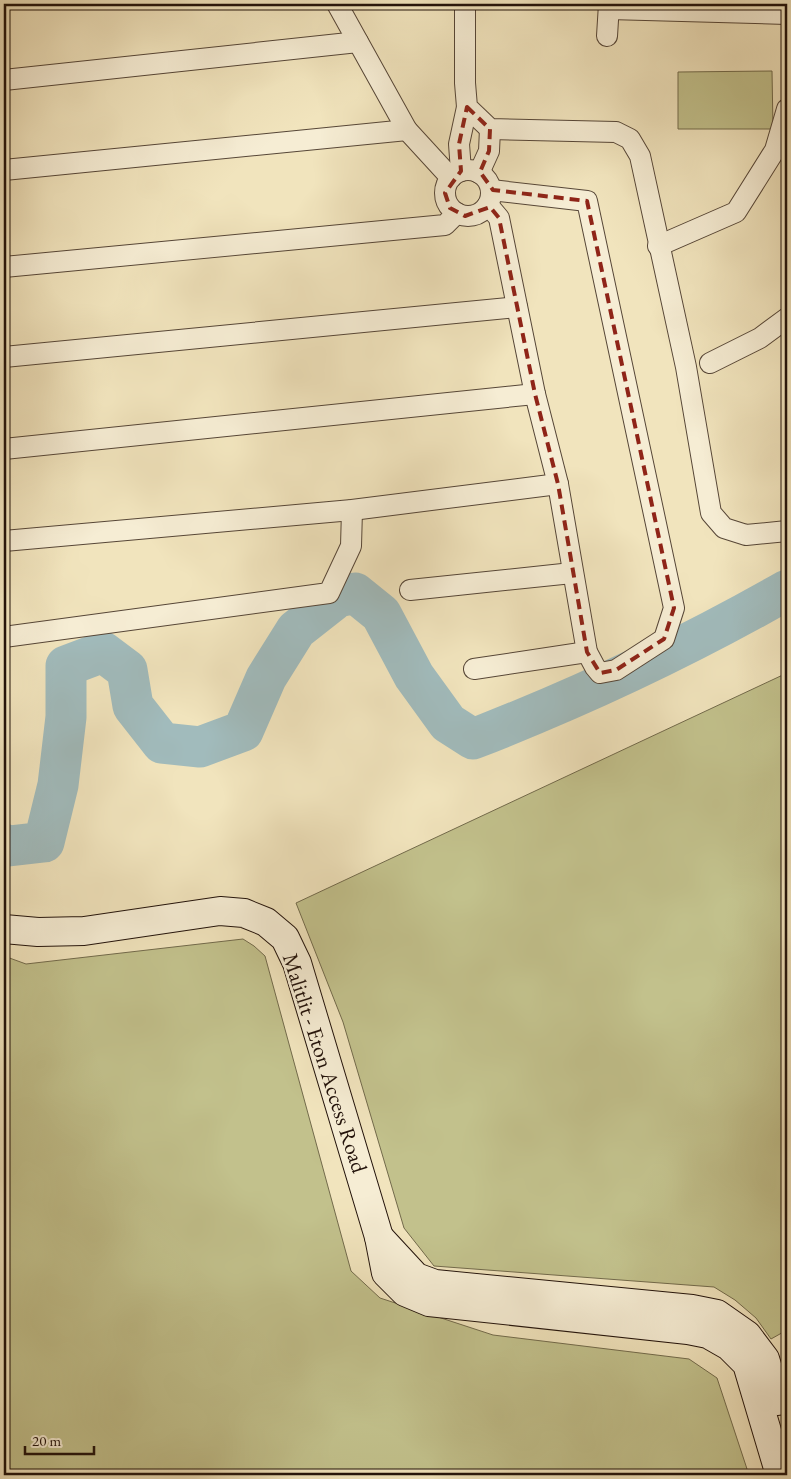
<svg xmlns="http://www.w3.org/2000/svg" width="791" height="1479" viewBox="0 0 791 1479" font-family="'EB Garamond',serif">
	<rect width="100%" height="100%" fill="#f1e4bd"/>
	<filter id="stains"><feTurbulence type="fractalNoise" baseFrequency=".004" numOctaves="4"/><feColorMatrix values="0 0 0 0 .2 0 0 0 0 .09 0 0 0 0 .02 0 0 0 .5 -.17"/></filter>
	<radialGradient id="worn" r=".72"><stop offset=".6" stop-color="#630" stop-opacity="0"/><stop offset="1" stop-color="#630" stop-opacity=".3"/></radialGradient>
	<g fill="#c2c18c" stroke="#726a4b">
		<path d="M772,71L773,129H678V72Z"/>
		<path d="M787,673V1330L771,1339L756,1318L735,1300L714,1287L434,1266L404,1228L343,1022L296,903Z"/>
		<path d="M243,939L254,946L265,956L351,1271L380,1298L493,1335L689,1359L717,1378L749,1475H4V956L26,964Z"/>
	</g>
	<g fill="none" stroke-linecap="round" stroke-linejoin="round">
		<path stroke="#a1bbbc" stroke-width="41" d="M4,844L9,846L44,842L58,785L66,717V666L103,652L127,670L133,706L162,743L200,747L243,731L266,678L296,630L338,597L355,593L381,614L414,676L448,723L473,739C581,697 687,647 787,590"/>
		<g stroke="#564637" stroke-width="22">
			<g id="street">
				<path d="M337,4L407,130L451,178"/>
				<path d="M465,4V83L467,107L490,129L616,132L630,139L640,156L686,367L711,513L724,528L746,535L787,531"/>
				<path d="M609,9L787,14"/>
				<path d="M607,36L609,4"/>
				<path d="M4,80L358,42"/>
				<path d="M4,170L407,130"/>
				<circle cx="468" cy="193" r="23"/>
				<path d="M461,171L459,144L467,107"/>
				<path d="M479,173L489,151L490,129"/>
				<path d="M488,205L499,218L535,394L558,484L587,652L595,667L600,673L616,670L664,639L674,608L587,201L491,190"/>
				<path d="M658,246L736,212L775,150L787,109"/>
				<path d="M4,267L445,225L457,213"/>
				<path d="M4,357L517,307"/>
				<path d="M710,363L760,338L787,318"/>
				<path d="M4,449L535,394"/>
				<path d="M4,541L352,510L558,484"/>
				<path d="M410,590L572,573"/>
				<path d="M4,637L329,593L351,546L352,510"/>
				<path d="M474,669L587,652"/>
			</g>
		</g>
		<g stroke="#22120a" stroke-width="30">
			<g id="secondary">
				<path d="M4,929L38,932L84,931L220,911L244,913L266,922L285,938L297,963L379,1237L386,1273L405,1292L429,1302L688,1330L708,1334L729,1346L747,1364L780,1475"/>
				<path d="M379,1237L416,1277L435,1284L692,1309L717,1314L747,1335L765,1359L778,1401"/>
			</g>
		</g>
		<use href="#street" stroke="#f6edd4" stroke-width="20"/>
		<use href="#secondary" stroke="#f6edd4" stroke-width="28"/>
	</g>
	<path fill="none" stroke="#8f2418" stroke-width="4" stroke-dasharray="10 6" stroke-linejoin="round" d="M467,107L490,129L489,151L480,172L493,190L587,201L674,608L664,639L616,670L600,673L587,652L558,484L535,394L499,218L490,207L465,216L450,208L445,193L461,171L459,144Z"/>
	<g text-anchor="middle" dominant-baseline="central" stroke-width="5" stroke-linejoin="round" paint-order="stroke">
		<g font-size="22" fill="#22120a" stroke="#f6edd4">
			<text transform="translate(325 1063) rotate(72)">Malitlit - Eton Access Road</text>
		</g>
	</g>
	<rect width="791" height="1479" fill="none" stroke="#f1e4bd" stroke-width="20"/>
	<rect x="5" y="5" width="781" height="1469" fill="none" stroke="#22120a" stroke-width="2.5"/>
	<rect x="10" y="10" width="771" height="1459" fill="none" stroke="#22120a"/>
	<path d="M25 1446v8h69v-8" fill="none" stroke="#22120a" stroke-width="2.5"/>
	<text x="32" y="1446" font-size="15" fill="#22120a" stroke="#f6edd4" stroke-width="4" paint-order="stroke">20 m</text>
	<rect width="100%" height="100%" filter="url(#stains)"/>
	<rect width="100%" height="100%" fill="url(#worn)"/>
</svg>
